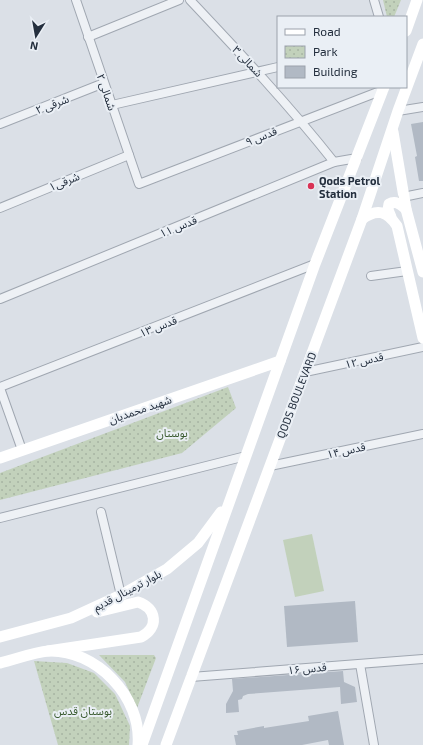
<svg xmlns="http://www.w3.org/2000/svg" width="423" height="745" viewBox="0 0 423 745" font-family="'Exo 2','Noto Sans Arabic',sans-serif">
	<defs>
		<pattern id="park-dots" width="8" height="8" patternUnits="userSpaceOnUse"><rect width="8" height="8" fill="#c2d1bb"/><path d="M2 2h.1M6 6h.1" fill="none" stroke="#a7b4a2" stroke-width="1.8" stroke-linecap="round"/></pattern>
	</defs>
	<rect width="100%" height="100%" fill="#dbe0e7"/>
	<g fill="url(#park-dots)">
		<path d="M383,0H401L394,17H387Z"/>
		<path d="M228,387L236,408L182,453L0,500V473Z"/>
		<path d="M99,655H154L156,658L137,708L125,682Z"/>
		<path d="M34,661L67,663L94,673L115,694L130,726L129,745H58Z"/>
	</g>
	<path fill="#c2d1bb" d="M312,534L324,591L295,597L283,540Z"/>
	<g fill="#b1b9c4">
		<path d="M423,122V181H419L415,157L417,156L411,124Z"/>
		<path d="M355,601L358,642L287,647L284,606Z"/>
		<path d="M343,671L344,682L355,687L357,702L341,704L340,687L248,694L243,696L242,699L238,700L239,712L226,713V704L233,691L232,679Z"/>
		<path d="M338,711L344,745H329L328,740L302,745H236L234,735H238L237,731L264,726V728L309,721L308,716Z"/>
	</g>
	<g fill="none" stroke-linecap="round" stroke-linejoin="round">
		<g stroke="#a0a7b1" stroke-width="10">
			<g id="street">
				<path d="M76,0L139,184L383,90"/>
				<path d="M190,0C240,53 289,105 334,162"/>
				<path d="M374,0L379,17"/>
				<path d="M88,37L179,0"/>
				<path d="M112,105L278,67"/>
				<path d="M398,111L423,107"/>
				<path d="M0,124L104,83"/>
				<path d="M403,197L423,193"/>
				<path d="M0,208L129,155"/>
				<path d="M371,276L407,271"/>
				<path d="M0,299L334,162L357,158"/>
				<path d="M305,372L423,347"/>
				<path d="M0,387L315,264"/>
				<path d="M0,388L22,450"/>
				<path d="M270,466L423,434"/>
				<path d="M101,512L121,595"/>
				<path d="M0,518L246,456"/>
				<path d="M360,664L374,745"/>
				<path d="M191,677L423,659"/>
			</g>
		</g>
		<use href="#street" stroke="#eef1f5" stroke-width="8"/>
		<g stroke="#fff" stroke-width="11">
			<path d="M406,31L417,0"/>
			<path d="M393,132L406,209L423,272"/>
			<path d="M391,217L388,210L389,204C396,200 401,205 406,209"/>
			<path d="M362,219C377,208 387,211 397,226L423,338"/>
			<path d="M0,458L280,361"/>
			<path d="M0,637L71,618L121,595L167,569L198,543L221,512"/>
			<path d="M48,651L141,637C159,628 157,608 138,602L97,612"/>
			<path d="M0,663C14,660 34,652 48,651C96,649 142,697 138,745"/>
			<path d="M142,745L315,264L384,87"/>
			<path d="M166,745L362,219L398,111L423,44"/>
		</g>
	</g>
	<circle fill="#d93255" stroke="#eaeff5" stroke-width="1.5" cx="311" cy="186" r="4"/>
	<g text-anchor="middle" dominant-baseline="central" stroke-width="4" stroke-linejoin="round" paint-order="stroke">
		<g font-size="11" fill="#242f3e" stroke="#eaeff5">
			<text transform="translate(248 61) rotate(47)">شمالی ۳</text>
			<text transform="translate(107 92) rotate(71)">شمالی ۲</text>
			<text transform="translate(52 104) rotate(-21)">شرقی ۲</text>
			<text transform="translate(261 136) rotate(-22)">قدس ۹</text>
			<text transform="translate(64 181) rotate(-22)">شرقی۱</text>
			<text transform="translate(178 226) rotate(-22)">قدس ۱۱</text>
			<text transform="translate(158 326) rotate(-21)">قدس ۱۳</text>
			<text transform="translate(364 360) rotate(-12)">قدس ۱۲</text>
			<text transform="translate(296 395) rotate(-69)">QODS BOULEVARD</text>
			<text transform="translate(140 409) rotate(-19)">شهید محمدیان</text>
			<text transform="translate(346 450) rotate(-12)">قدس ۱۴</text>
			<text transform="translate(127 590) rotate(-28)">بلوار ترمینال قدیم</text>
			<text transform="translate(307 668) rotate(-5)">قدس ۱۶</text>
		</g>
		<g font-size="11" font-weight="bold" fill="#242f3e" stroke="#eaeff5" text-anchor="start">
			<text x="319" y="180">Qods Petrol<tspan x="319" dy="13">Station</tspan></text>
		</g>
		<g font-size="11" fill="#3a5b30" stroke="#eaeff5">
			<text x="172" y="432">بوستان</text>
			<text x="83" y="710">بوستان قدس</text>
		</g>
	</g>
	<rect x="277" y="16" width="130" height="72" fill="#eaeff5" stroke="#9ba2ac"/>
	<rect x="285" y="29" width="20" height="6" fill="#ffffff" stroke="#9ba2ac"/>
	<text x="313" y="36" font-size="12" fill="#242f3e">Road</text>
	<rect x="285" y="46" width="20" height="12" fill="url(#park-dots)" stroke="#9ba2ac"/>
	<text x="313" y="56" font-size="12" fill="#242f3e">Park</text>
	<rect x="285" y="66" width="20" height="12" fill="#b1b9c4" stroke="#9ba2ac"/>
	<text x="313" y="76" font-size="12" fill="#242f3e">Building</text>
	<g transform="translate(36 36) rotate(191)" stroke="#eaeff5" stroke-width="3" paint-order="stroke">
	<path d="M0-3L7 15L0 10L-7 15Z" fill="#242f3e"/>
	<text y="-6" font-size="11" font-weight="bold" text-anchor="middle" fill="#242f3e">N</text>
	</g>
</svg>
